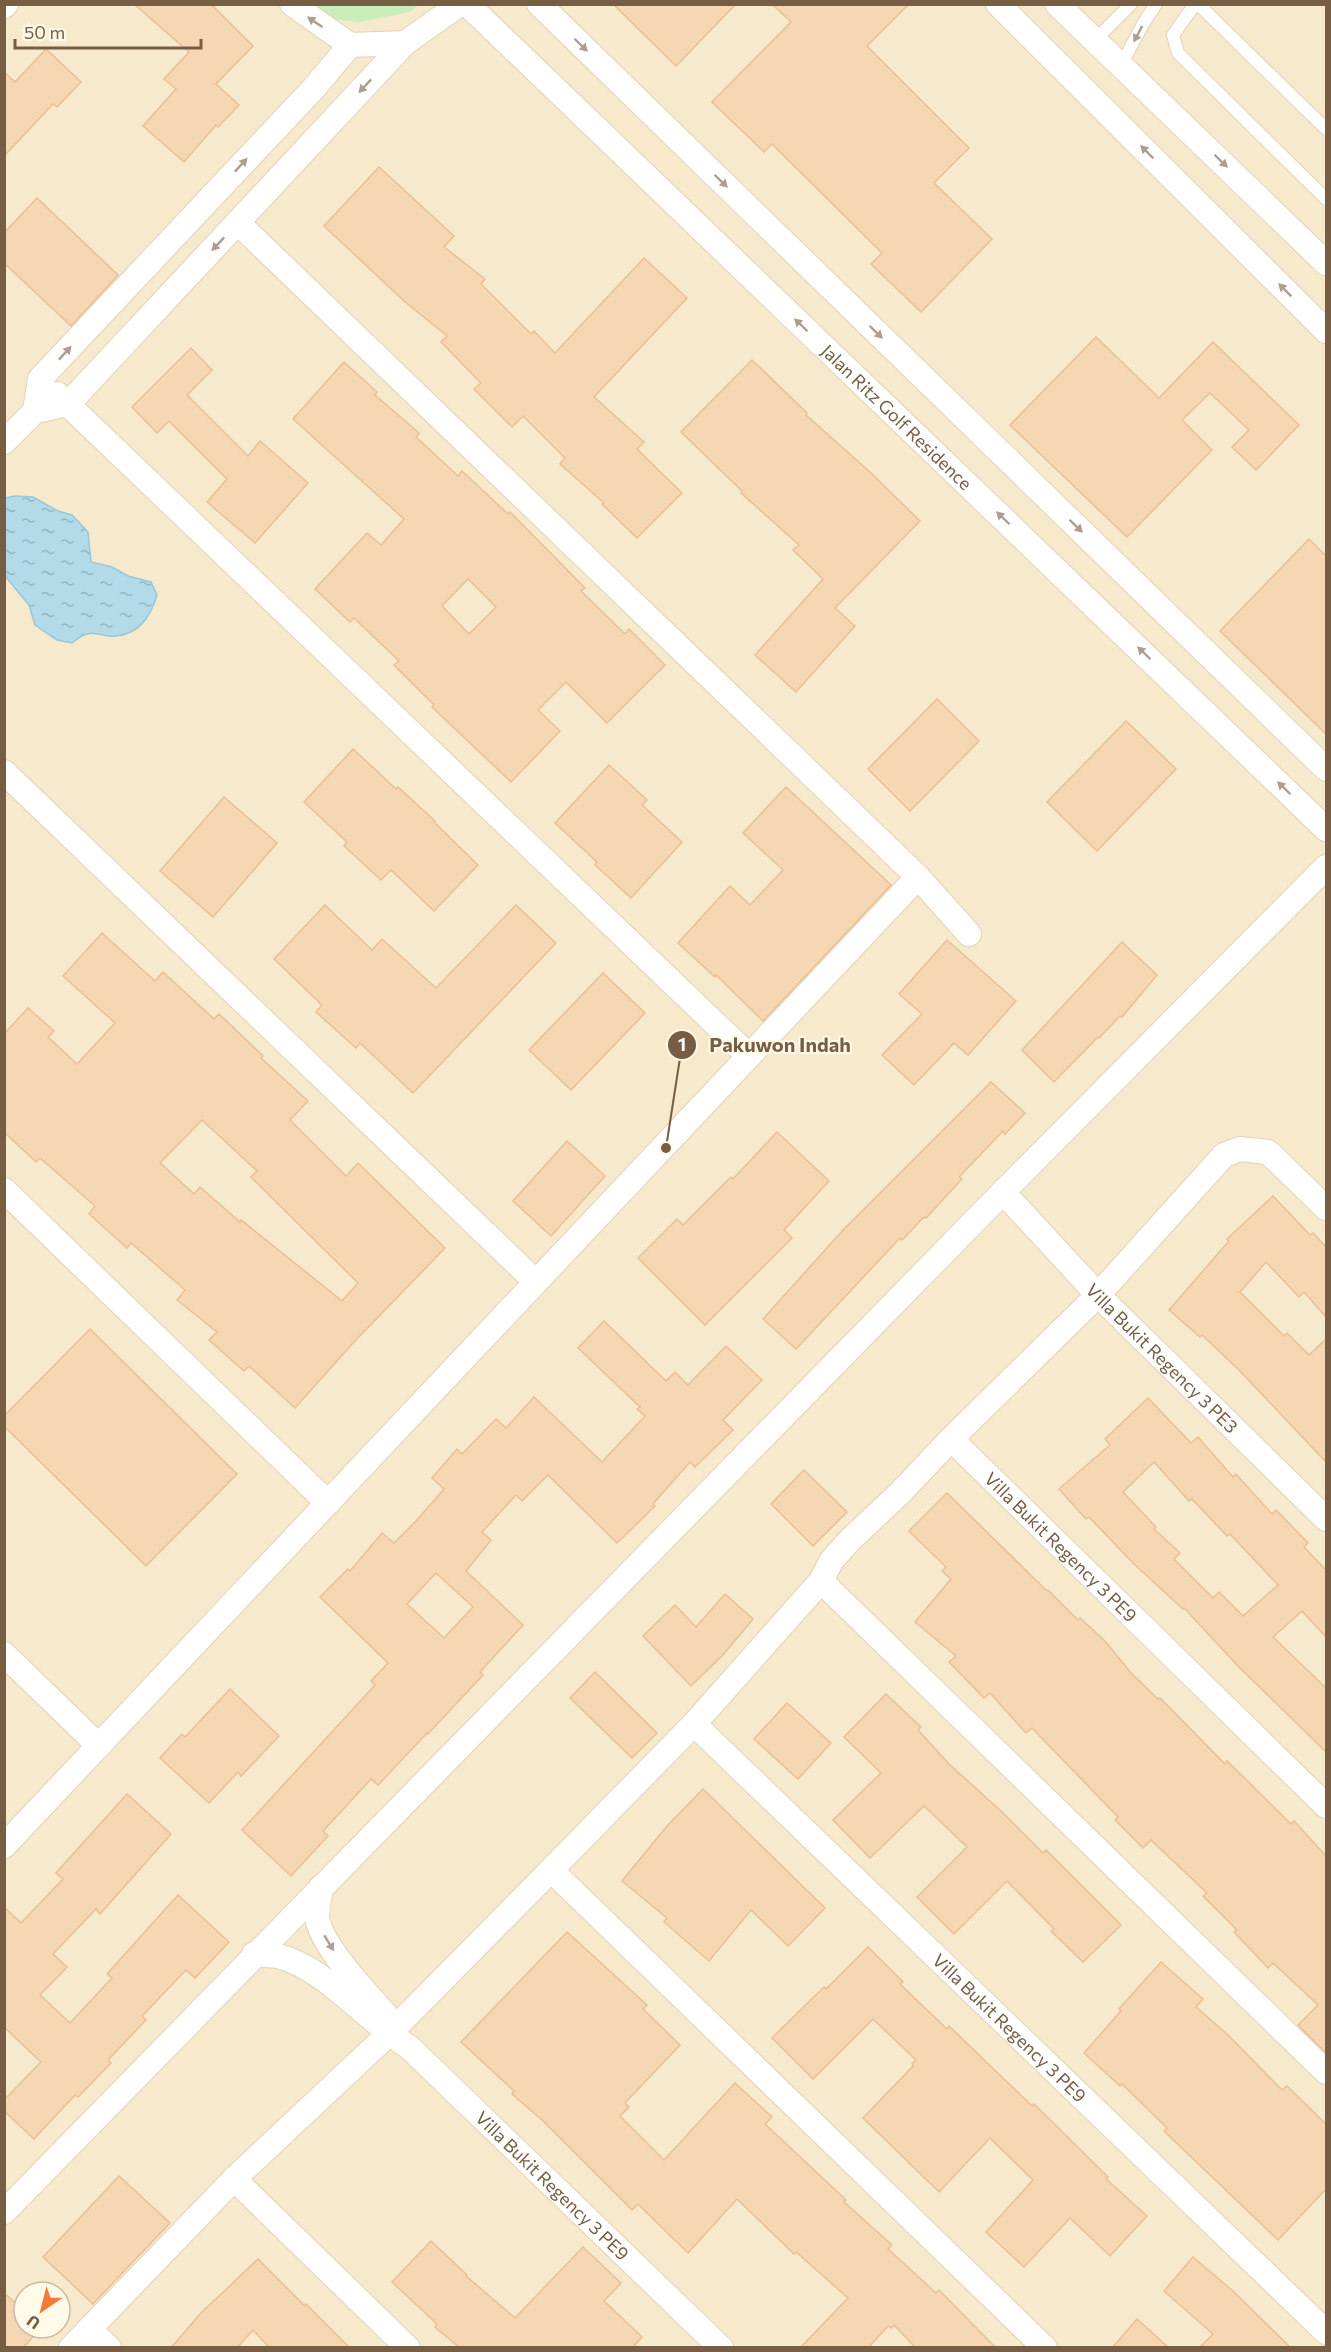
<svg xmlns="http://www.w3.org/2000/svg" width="1331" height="2352" viewBox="0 0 1331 2352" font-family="Commissioner,sans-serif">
	<defs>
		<pattern id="water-ripples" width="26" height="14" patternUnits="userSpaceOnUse" patternTransform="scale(1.5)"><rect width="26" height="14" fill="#b2dae9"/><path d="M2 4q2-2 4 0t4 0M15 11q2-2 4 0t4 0" fill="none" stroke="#95b4be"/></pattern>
	</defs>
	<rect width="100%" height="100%" fill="#fef6df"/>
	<path fill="#f6e9cc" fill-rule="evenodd" d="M5,5H1326V2347L5,2348ZM24,2292H60V2328H24Z"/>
	<path fill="#caedbc" d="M296,5H418L410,12L360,22L311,17Z"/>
	<path fill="url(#water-ripples)" stroke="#97c8dc" stroke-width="1.5" d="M15,496L33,497L58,511L72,515L88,532L91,562L112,567L128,576L151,582L157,595C151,616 139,634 116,636C98,638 92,625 72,643L57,640L35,625L29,605L5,576V498Z"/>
	<g fill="#f6d7b4" stroke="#eabf93" stroke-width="1.5" fill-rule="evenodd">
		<path d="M134,4H211L253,46L216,84L239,105L218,127L216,125L184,162L143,126L176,89L164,79L189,52Z"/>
		<path d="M613,4H736L676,66Z"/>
		<path d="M772,4H909L867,46L969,148L934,183L992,239L921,312L871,264L882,253L772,144L764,152L712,102L791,22Z"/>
		<path d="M46,49L81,82L57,107L53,104L4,156V72L15,82Z"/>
		<path d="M379,167L454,236L444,247L485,279L481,284L531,334L534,331L555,353L644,258L687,298L594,397L644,442L637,449L682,493L637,538L602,504L604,503L560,464L565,458L523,416L512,427L474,389L481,383L441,342L447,336L404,301L324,226Z"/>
		<path d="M37,198L118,275L71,326L4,263V233Z"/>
		<path d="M1096,337L1159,398L1213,342L1299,425L1256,470L1232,447L1249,430L1210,393L1182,420L1212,450L1127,537L1010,425Z"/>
		<path d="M191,348L212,370L187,395L248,456L260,441L308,483L255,543L207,502L227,479L169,421L157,433L132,407Z"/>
		<path d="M752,360L807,413L806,415L870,472L920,521L835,608L855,626L796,692L755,655L823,579L793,550L799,545L741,493L742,491L681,432Z"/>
		<path d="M344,362L377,392L375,395L419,433L416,437L458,476L462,471L508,514L510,512L585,588L581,591L625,634L629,629L665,665L607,723L566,682L538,710L560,731L511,782L432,707L434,705L394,665L399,661L354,618L350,622L315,589L367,533L381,545L404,519L293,419ZM468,579L496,607L469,634L442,606Z"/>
		<path d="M1309,539L1326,556V734L1220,631Z"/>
		<path d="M937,699L979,741L910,811L868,769Z"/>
		<path d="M1126,721L1176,769L1097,851L1047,802Z"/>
		<path d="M353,749L396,789L398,787L435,821L434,822L478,865L434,911L391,870L381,880L344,846L347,842L304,802Z"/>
		<path d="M609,765L647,800L642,805L682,842L631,898L595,865L597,862L555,823Z"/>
		<path d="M786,787L891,885L763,1021L716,975L715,977L678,943L730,886L750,905L783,870L743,833Z"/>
		<path d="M224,797L277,843L213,917L160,871Z"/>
		<path d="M325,905L372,950L382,939L436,988L516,905L556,943L413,1093L360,1043L356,1048L316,1012L322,1005L274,959Z"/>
		<path d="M102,933L155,981L163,972L214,1019L219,1014L263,1056L261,1058L308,1101L290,1120L346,1176L358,1163L445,1248L353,1343L295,1408L249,1366L244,1371L209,1340L217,1332L177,1300L185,1290L131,1243L127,1248L89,1214L95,1206L40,1158L36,1162L4,1132V1034L28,1008L54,1031L48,1037L77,1064L115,1023L63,976ZM202,1120L257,1171L251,1177L358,1283L342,1301L241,1220L240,1222L200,1187L194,1194L160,1163Z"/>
		<path d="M947,940L1016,1001L968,1055L954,1043L914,1085L882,1055L922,1014L899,994Z"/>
		<path d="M1122,942L1157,975L1122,1017L1120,1016L1099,1038L1098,1037L1054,1082L1022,1050Z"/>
		<path d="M603,973L645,1013L571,1090L529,1050Z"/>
		<path d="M991,1082L1025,1113L1005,1134L1003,1131L959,1177L962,1179L926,1218L924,1217L902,1240L900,1238L796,1349L763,1319L843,1230Z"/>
		<path d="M777,1132L829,1181L784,1230L792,1238L705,1325L638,1258L677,1219L683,1225L731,1177L733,1179Z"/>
		<path d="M567,1141L605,1176L551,1236L513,1201Z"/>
		<path d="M1273,1196L1310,1235L1313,1233L1326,1247V1317L1304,1292L1299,1297L1266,1262L1240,1292L1284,1336L1287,1333L1309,1355L1326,1339V1462L1239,1370L1202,1335L1200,1337L1169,1310L1229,1241L1227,1239Z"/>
		<path d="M604,1321L666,1381L675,1372L688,1385L726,1346L762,1380L723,1420L733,1430L695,1467L690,1462L653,1504L655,1506L617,1543L548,1475L522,1501L516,1495L482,1532L491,1540L466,1571L523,1625L480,1672L483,1675L428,1734L427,1733L378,1785L371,1779L323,1831L328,1836L291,1876L242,1830L375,1685L371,1681L388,1663L320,1597L348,1569L350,1571L382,1533L394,1543L416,1521L444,1489L432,1478L457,1449L462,1454L496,1419L506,1428L534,1397L602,1462L645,1416L637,1409L640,1407L578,1348ZM436,1573L473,1607L444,1638L407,1604Z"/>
		<path d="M90,1329L237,1474L146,1566L4,1426V1416Z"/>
		<path d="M1148,1398L1191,1443L1198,1437L1233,1477L1236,1474L1272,1514L1276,1510L1308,1543L1304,1547L1326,1570V1637L1302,1611L1273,1637L1326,1688V1752L1239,1667L1184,1608L1183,1609L1133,1563L1089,1517L1086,1519L1059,1489L1110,1445L1105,1439ZM1154,1462L1189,1501L1192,1499L1227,1536L1230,1534L1278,1585L1243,1616L1219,1592L1213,1598L1174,1559L1180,1553L1154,1529L1156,1527L1123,1492Z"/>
		<path d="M804,1470L847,1512L813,1546L771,1504Z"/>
		<path d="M947,1493L1047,1591L1048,1590L1078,1620L1080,1618L1105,1641L1131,1673L1158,1699L1160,1698L1225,1764L1227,1761L1291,1824L1294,1821L1326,1856V2053L1298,2025L1318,2005L1273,1963L1268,1968L1234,1932L1237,1930L1203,1896L1207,1893L1151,1840L1143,1848L1115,1820L1118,1817L1032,1728L1026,1733L990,1693L984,1698L949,1662L956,1656L915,1622L951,1579L942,1571L946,1567L909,1531Z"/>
		<path d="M725,1594L753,1619L723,1655L691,1686L643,1636L675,1605L696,1627Z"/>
		<path d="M595,1672L657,1733L632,1758L570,1698Z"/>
		<path d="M230,1689L279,1736L241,1776L238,1772L209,1803L160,1758L182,1734L185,1737Z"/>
		<path d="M886,1694L921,1727L918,1730L949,1764L1002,1812L1043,1853L1046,1850L1121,1925L1083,1962L1051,1931L1054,1929L1007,1881L954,1934L917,1897L967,1847L924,1806L870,1858L833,1820L881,1773L844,1737Z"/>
		<path d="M787,1703L831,1743L798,1779L754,1739Z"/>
		<path d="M703,1789L825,1908L788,1946L751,1910L709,1961L664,1922L667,1918L622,1881L667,1826Z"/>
		<path d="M127,1794L171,1834L100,1914L96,1909L53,1954L67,1967L40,1995L70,2023L112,1978L107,1974L178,1895L229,1942L195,1978L186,1970L142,2016L146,2020L108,2060L111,2063L78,2097L75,2095L34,2139L4,2111V2100L41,2062L4,2027V1907L21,1923L63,1879L56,1873Z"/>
		<path d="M567,1932L647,2005L643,2009L680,2045L625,2103L629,2107L620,2116L664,2160L735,2083L772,2117L765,2124L846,2200L844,2202L892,2245L888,2249L936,2293L939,2290L996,2348H916L894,2325L891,2328L888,2326L868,2348H800L848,2298L796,2252L794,2254L737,2199L688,2253L638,2204L632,2210L542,2120L512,2094L514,2091L461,2042Z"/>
		<path d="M868,1947L903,1982L900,1984L947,2029L949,2026L1032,2106L1034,2104L1108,2177L1106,2179L1147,2216L1110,2256L1070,2218L1024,2267L986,2232L1033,2180L990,2138L939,2192L863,2118L913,2066L912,2064L916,2060L873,2019L813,2079L772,2038L824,1987L826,1989Z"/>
		<path d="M1161,1962L1203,1999L1196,2007L1227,2034L1282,2090L1287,2086L1326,2124V2189L1278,2240L1164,2131L1167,2128L1122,2084L1120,2086L1084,2053L1121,2011L1119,2009Z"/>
		<path d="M119,2176L170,2223L93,2304L43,2257Z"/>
		<path d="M431,2241L467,2275L466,2276L515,2318L583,2247L621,2283L604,2301L642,2337L632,2348H460L435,2327L437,2324L392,2282Z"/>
		<path d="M1193,2257L1234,2292L1291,2348H1199L1213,2334L1164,2291Z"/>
		<path d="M258,2259L305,2306L306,2304L350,2348H270L253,2330L237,2348H171L200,2314Z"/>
		<path d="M4,2293L24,2310V2328H41L23,2348H4Z"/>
		<path d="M1137,2319L1169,2348H1112Z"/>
	</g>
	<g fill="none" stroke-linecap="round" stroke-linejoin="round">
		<g stroke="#e3d3ba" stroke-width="14">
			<g id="service">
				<path d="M1195,4L1173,35L1178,53L1326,199"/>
				<path d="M1198,4L1326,129"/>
				<path d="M1094,41L1131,4"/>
				<path d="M1121,65L1143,24L1156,4"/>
			</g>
		</g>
		<g stroke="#e3d3ba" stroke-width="26">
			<g id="minor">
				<path d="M292,4L350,45L405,43L460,4"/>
				<path id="s1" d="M467,4L1326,829"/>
				<path d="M539,4L1326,769"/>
				<path d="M998,4L1326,331"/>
				<path d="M1057,4L1326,263"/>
				<path d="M4,6L6,4"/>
				<path d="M350,45L314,88L40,379L35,411L68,404L405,43"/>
				<path d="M238,223L918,877L969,934"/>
				<path d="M57,394L749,1056"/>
				<path d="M4,442L35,411"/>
				<path d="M4,772L536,1282"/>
				<path d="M4,1190L328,1503"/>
				<path id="s2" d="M1003,1192L1098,1295L1326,1519"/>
				<path id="s3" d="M951,1439L1326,1806"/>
				<path d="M821,1581L1326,2072"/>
				<path d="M4,1654L99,1746"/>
				<path id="s4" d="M694,1724L1326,2332"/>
				<path d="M4,1846L918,877"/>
				<path d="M551,1870L1045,2348"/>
				<path d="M321,1887C320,1896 317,1907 317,1916C319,1945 373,2000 393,2023"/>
				<path id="s5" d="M254,1954C262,1955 271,1955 278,1956C324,1967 368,2022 409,2047L721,2348"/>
				<path d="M234,2179L408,2348"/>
				<path d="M4,2212L1003,1192L1326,867"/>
				<path d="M89,2329L109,2348"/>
				<path d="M71,2348L234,2179L396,2027L551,1870L694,1724L821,1581L832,1560L850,1540L901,1492L951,1439L1098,1295L1224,1155L1240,1149L1268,1152L1326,1208"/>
			</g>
		</g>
		<use href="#service" stroke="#fff" stroke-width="12"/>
		<use href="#minor" stroke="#fff" stroke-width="24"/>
	</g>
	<defs><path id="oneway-solid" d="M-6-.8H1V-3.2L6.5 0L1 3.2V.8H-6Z" transform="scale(1.5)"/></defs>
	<g fill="#ad9e8f">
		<use href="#oneway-solid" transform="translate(315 22) rotate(-146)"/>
		<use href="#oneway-solid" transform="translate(1138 34) rotate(118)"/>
		<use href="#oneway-solid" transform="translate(581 45) rotate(44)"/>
		<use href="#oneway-solid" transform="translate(365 86) rotate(133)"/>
		<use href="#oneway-solid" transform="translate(1147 152) rotate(-135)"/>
		<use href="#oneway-solid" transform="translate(1221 161) rotate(44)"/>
		<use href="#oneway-solid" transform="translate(241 165) rotate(-47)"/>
		<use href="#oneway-solid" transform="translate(721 181) rotate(44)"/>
		<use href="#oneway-solid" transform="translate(218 244) rotate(133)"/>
		<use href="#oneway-solid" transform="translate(1285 290) rotate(-135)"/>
		<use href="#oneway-solid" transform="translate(801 325) rotate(-136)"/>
		<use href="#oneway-solid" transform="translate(876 332) rotate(44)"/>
		<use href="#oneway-solid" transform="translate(65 353) rotate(-47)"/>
		<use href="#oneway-solid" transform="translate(1003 518) rotate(-136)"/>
		<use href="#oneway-solid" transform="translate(1076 526) rotate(44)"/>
		<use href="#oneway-solid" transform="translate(1144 653) rotate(-136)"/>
		<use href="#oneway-solid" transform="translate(1284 788) rotate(-136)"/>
		<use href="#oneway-solid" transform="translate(329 1943) rotate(58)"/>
	</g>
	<g text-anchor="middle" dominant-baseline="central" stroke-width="4.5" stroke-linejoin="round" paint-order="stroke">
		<g font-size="18" fill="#765d44" stroke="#fff9e7">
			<text stroke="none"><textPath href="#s1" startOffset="596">Jalan Ritz Golf Residence</textPath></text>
			<text stroke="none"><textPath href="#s2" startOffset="230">Villa Bukit Regency 3 PE3</textPath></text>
			<text stroke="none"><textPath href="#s3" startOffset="154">Villa Bukit Regency 3 PE9</textPath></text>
			<text stroke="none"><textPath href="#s4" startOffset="438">Villa Bukit Regency 3 PE9</textPath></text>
			<text stroke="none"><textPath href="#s5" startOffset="384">Villa Bukit Regency 3 PE9</textPath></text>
		</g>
	</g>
	<path fill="none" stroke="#765d44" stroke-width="2" d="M666 1148L682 1045"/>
	<g fill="#765d44" stroke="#fff9e7" stroke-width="2">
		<circle cx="666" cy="1148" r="6"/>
		<circle cx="682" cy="1045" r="15"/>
	</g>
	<g font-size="18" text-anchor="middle" font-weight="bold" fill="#fff">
		<text x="682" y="1051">1</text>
	</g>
	<g font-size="20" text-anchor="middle" font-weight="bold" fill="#765d44" stroke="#fff9e7" stroke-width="4.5" stroke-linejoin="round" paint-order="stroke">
		<text x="780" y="1052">Pakuwon Indah</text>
	</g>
	<rect width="1331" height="2352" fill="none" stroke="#765d44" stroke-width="12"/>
	<g transform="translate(42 2310) rotate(215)"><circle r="28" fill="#fff9e7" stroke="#c8bba6" stroke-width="1.5"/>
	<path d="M0-4.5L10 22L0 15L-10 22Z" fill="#f47a38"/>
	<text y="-9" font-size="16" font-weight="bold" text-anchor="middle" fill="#765d44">U</text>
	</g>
	<path d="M15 39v9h186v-9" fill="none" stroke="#765d44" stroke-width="3"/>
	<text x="24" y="39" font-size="18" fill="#765d44" stroke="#fff9e7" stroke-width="4.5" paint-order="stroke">50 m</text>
</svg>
